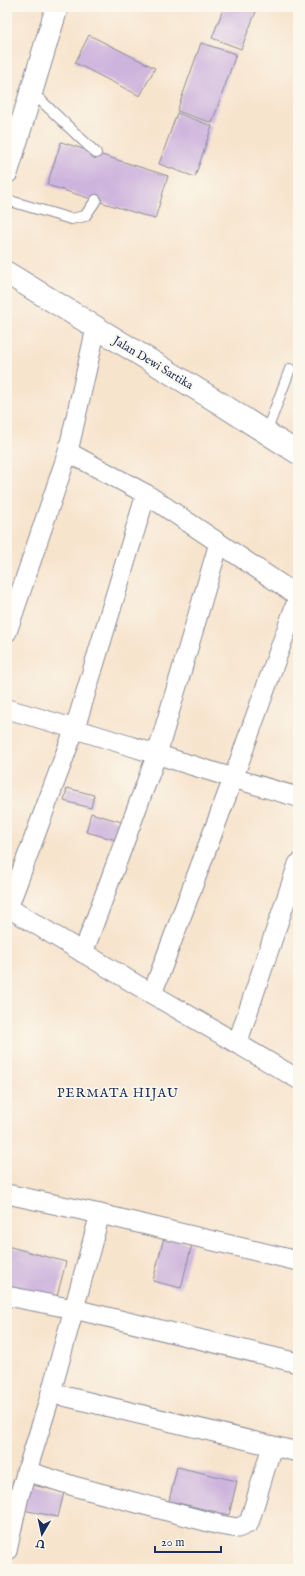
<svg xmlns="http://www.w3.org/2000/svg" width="305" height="1576" viewBox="0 0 305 1576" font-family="'IM FELL English',serif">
	<rect width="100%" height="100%" fill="#fbf7ec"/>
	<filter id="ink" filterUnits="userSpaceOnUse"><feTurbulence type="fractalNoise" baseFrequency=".025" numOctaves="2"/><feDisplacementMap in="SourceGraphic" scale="8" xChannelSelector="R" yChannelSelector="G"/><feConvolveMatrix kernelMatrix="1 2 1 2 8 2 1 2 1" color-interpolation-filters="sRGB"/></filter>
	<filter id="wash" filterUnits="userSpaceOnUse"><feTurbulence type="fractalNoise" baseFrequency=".012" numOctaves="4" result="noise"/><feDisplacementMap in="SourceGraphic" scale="16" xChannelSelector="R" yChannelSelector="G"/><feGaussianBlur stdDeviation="0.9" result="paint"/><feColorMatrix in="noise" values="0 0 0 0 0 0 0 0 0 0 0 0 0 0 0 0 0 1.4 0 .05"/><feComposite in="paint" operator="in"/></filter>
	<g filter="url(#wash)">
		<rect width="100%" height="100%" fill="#f7e4cd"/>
		<g id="blocks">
			<g fill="#cdb4dd">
				<path d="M224,7H251L257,9L241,49L212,38Z"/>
				<path d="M89,35L155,68L140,96L75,63Z"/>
				<path d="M201,43L236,54L212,123L177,111Z"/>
				<path d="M177,113L212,126L195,177L159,164Z"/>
				<path d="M61,142L168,176L155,219L47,185Z"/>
				<path d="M67,788L94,795L91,808L64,801Z"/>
				<path d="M91,813L125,823L120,841L86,832Z"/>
				<path d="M164,1237L192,1244L181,1288L153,1281Z"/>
				<path d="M7,1246L66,1262L56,1300L7,1288Z"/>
				<path d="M177,1467L237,1481L229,1515L169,1501Z"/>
				<path d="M23,1483L64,1492L58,1517L18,1509Z"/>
			</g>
		</g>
	</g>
	<g filter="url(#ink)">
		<use href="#blocks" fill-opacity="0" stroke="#898a96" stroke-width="1"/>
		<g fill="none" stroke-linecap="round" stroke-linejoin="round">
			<g stroke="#898a96" stroke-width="12">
				<g id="lane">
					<path d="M32,92L96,153"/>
					<path d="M7,200L71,219L85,216L96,200"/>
					<path d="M266,433L290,369"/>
				</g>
			</g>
			<g stroke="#898a96" stroke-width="21">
				<g id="street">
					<path d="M68,452L146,494L298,596"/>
					<path d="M7,632L68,452L96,328"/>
					<path d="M7,709C105,736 200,770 298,797"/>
					<path d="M7,907L152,994L298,1079"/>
					<path d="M8,908L75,728L146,494"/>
					<path d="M83,953L157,754L219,543"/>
					<path d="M152,994L233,779L298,598"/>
					<path d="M237,1044L298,864"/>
					<path d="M7,1194L100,1214L298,1261"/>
					<path d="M7,1296L74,1309L298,1363"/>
					<path d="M51,1393L298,1452"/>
					<path d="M26,1471L77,1487L220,1525L238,1528L249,1523L272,1446"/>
					<path d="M7,1551L19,1496L47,1407L100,1214"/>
				</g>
			</g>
			<g stroke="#898a96" stroke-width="24">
				<path id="secondary" d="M7,273L218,402L298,453"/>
			</g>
			<g stroke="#898a96" stroke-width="24">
				<path id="primary" d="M7,172L57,7"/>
			</g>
			<use href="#lane" stroke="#fff" stroke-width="10"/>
			<use href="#street" stroke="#fff" stroke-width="19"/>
			<use href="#secondary" stroke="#fff" stroke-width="22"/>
			<use href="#primary" stroke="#fff" stroke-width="22"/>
		</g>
	</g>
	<g text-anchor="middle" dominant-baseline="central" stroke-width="3.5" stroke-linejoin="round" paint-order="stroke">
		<g font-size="12" fill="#1b2f5e" stroke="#fbf7ec">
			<text transform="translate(153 363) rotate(31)">Jalan Dewi Sartika</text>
		</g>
		<g font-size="13" letter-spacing="1" fill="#1b2f5e" stroke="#fbf7ec">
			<text x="118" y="1093">PERMATA HIJAU</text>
		</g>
	</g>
	<rect width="305" height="1576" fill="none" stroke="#fbf7ec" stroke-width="24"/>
	<g transform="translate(42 1534) rotate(189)" stroke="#fbf7ec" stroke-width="3" paint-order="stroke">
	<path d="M0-3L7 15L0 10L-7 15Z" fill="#1b2f5e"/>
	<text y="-6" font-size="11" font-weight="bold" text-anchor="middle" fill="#1b2f5e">U</text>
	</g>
	<path d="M155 1546v6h66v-6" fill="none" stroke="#1b2f5e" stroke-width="2"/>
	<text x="161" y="1546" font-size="12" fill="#1b2f5e" stroke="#fbf7ec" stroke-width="3" paint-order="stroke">20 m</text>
</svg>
